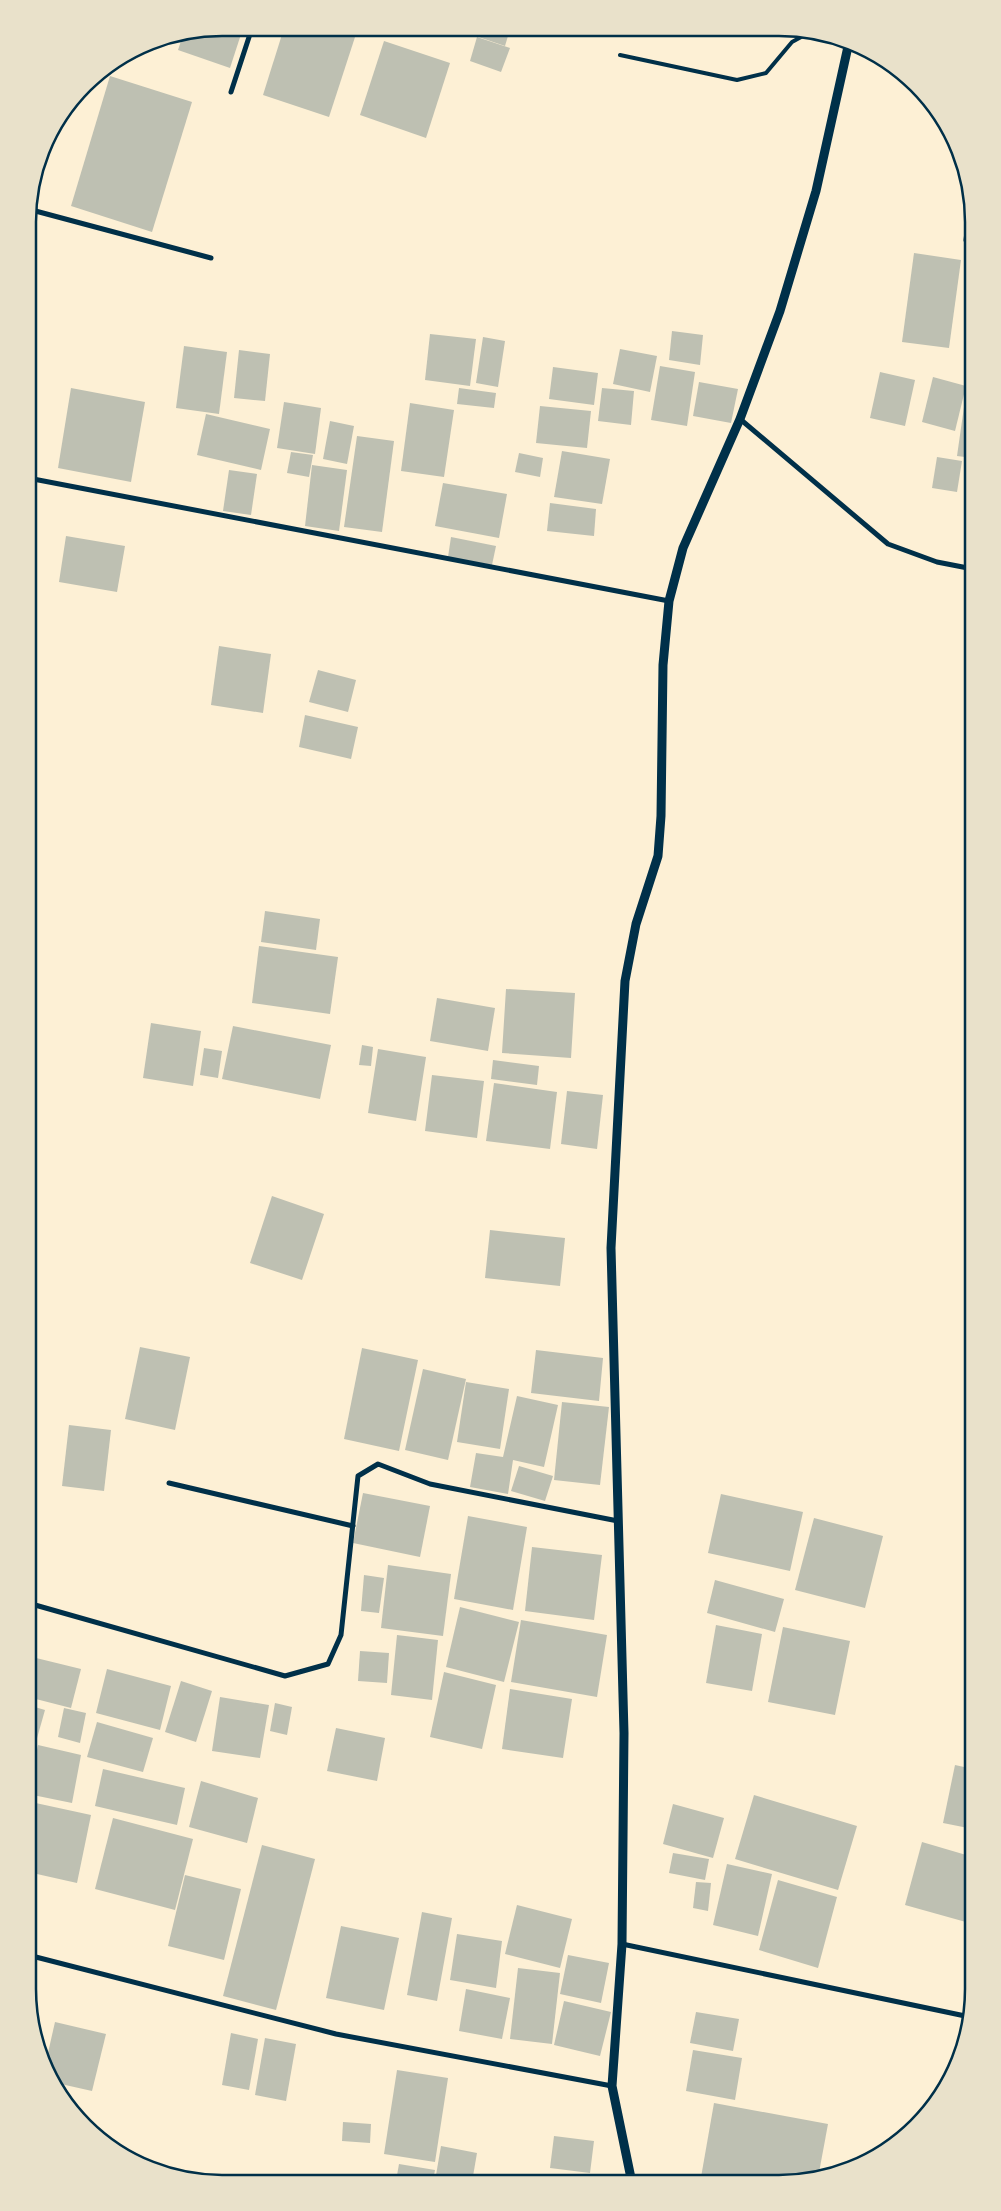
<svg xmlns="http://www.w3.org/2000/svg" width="1001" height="2211" viewBox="0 0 1001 2211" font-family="Commissioner,sans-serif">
	<rect width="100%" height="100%" fill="#fdf0d5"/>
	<g fill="#bec0b2">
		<path d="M222,28H243L230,68L178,50L183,35Z"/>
		<path d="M284,28H339L356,34L329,117L263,95Z"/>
		<path d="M462,29H510L505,46L461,31Z"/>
		<path d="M172,37L169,45L156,41L167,38Z"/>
		<path d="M477,37L510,48L501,72L470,61Z"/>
		<path d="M384,41L450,63L426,138L360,115Z"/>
		<path d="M110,76L192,102L152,232L71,206Z"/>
		<path d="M914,253L961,260L949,348L902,342Z"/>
		<path d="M672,331L703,335L700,365L669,360Z"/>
		<path d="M430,334L476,339L470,386L425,380Z"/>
		<path d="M483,337L505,341L498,387L476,383Z"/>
		<path d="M184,346L227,352L219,414L176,408Z"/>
		<path d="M620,349L657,356L650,392L613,384Z"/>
		<path d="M239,350L270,354L265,401L234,398Z"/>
		<path d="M660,366L695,372L687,426L651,420Z"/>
		<path d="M553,367L598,373L594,405L549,399Z"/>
		<path d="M880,372L915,380L905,426L870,418Z"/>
		<path d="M933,377L966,386L955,431L922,422Z"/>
		<path d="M699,382L738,389L731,423L693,416Z"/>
		<path d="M71,388L145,402L131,482L58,468Z"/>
		<path d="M459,388L496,393L494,408L457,404Z"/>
		<path d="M602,388L634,391L631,425L598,421Z"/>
		<path d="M965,400L973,401V458L957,456Z"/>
		<path d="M284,402L321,408L315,454L277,448Z"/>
		<path d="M410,403L454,410L444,477L401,471Z"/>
		<path d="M540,406L591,411L587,448L536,443Z"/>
		<path d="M206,414L270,429L261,470L197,455Z"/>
		<path d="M330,421L354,426L347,464L323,459Z"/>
		<path d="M357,436L394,441L382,532L344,527Z"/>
		<path d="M562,451L610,459L602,504L554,497Z"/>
		<path d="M291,452L313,455L309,477L287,473Z"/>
		<path d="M519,453L543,458L540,477L515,472Z"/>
		<path d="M937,457L962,461L957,492L932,488Z"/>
		<path d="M312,465L347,470L339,531L305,526Z"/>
		<path d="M969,465L973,466V500L964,499Z"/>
		<path d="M229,470L257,474L251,515L223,511Z"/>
		<path d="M443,483L507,494L499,538L435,526Z"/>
		<path d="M550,503L596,509L594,536L547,531Z"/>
		<path d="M66,536L125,546L117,592L59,582Z"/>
		<path d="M451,537L496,546L492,565L448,557Z"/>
		<path d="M219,646L271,654L263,713L211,705Z"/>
		<path d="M318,670L356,680L348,712L309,702Z"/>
		<path d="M305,715L358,727L351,759L299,747Z"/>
		<path d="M265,911L320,919L316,950L261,942Z"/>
		<path d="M259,946L338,957L330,1014L252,1003Z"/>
		<path d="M506,989L575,993L571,1058L502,1053Z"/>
		<path d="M437,998L495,1008L488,1051L430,1041Z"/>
		<path d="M151,1023L201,1031L193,1086L143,1078Z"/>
		<path d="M233,1026L331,1045L320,1099L222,1079Z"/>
		<path d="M362,1045L373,1047L371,1066L359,1065Z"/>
		<path d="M204,1048L222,1051L218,1078L200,1075Z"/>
		<path d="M378,1049L426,1057L416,1121L368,1113Z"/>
		<path d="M493,1060L539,1066L537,1085L491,1079Z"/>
		<path d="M432,1075L484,1081L477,1138L425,1131Z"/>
		<path d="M494,1083L557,1092L550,1149L486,1141Z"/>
		<path d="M567,1091L603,1095L597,1149L561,1144Z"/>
		<path d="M272,1196L324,1214L302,1280L250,1263Z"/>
		<path d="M490,1230L565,1238L560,1286L485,1278Z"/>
		<path d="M140,1347L190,1357L175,1430L125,1419Z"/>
		<path d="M362,1348L418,1360L399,1451L344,1439Z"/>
		<path d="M536,1350L603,1358L599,1401L531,1393Z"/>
		<path d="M423,1369L466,1379L448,1460L405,1450Z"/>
		<path d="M466,1382L509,1389L500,1449L457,1442Z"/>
		<path d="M517,1396L558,1405L544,1467L513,1460L508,1494L470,1487L476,1453L503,1457Z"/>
		<path d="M562,1402L609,1407L600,1485L554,1480Z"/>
		<path d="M69,1425L111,1430L104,1491L62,1486Z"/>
		<path d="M519,1466L553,1476L545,1501L511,1491Z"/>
		<path d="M363,1493L430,1506L420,1557L353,1543Z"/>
		<path d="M721,1494L803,1512L790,1571L708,1553Z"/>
		<path d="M468,1516L527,1527L513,1610L454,1599Z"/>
		<path d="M814,1518L883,1536L865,1608L795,1590Z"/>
		<path d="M532,1547L602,1555L594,1620L525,1611Z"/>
		<path d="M388,1565L451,1574L443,1636L381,1628Z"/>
		<path d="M364,1575L384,1578L379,1613L361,1611Z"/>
		<path d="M715,1580L784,1599L775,1632L707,1613Z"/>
		<path d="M460,1607L519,1622L504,1682L446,1667Z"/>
		<path d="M521,1620L607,1635L597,1697L511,1682Z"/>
		<path d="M716,1625L762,1634L752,1691L706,1683Z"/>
		<path d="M783,1627L850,1641L835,1715L768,1702Z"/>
		<path d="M397,1635L438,1640L432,1700L391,1695Z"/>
		<path d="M360,1651L389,1653L387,1683L358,1681Z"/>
		<path d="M28,1656L81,1669L71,1708L28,1697Z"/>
		<path d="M107,1669L171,1686L160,1730L96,1713Z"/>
		<path d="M444,1672L496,1685L482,1749L430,1737Z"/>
		<path d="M181,1681L212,1691L196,1742L165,1732Z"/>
		<path d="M510,1689L572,1699L563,1758L502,1749Z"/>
		<path d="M220,1697L269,1705L260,1758L212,1751Z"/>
		<path d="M275,1703L292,1707L287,1735L270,1731Z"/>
		<path d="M28,1705L45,1710L28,1770Z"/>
		<path d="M64,1708L86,1713L80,1743L58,1737Z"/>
		<path d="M97,1722L153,1738L143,1772L87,1757Z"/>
		<path d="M336,1728L385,1738L377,1781L327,1771Z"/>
		<path d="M38,1745L81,1755L72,1803L28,1794Z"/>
		<path d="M955,1765L973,1769V1829L943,1823Z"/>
		<path d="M103,1769L185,1788L177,1825L95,1806Z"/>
		<path d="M201,1781L258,1798L247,1843L189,1827Z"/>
		<path d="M754,1795L857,1826L838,1890L735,1859Z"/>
		<path d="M31,1802L91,1815L77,1883L28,1872V1816Z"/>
		<path d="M673,1804L724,1818L713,1858L663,1844Z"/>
		<path d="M113,1818L193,1839L175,1910L95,1889Z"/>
		<path d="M922,1842L973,1857V1924L905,1905Z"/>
		<path d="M262,1845L315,1859L276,2010L223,1996Z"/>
		<path d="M673,1853L709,1859L705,1880L669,1873Z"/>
		<path d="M727,1864L772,1874L758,1936L713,1925Z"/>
		<path d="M185,1875L241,1889L224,1960L168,1946Z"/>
		<path d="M778,1880L837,1897L818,1968L759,1950Z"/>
		<path d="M696,1882L711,1883L708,1911L693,1908Z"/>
		<path d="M517,1905L572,1919L560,1968L505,1954Z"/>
		<path d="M422,1912L452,1918L437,2001L407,1995Z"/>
		<path d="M341,1926L399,1938L384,2010L326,1998Z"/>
		<path d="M457,1934L502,1941L496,1988L450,1980Z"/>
		<path d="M568,1955L609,1963L601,2003L560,1994Z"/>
		<path d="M518,1968L560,1973L552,2044L510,2039Z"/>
		<path d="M466,1989L510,1998L502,2039L459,2031Z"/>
		<path d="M564,2001L611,2012L600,2056L554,2045Z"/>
		<path d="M696,2012L739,2019L733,2051L690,2043Z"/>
		<path d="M55,2022L106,2034L92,2091L52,2082L45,2066Z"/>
		<path d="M231,2033L258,2039L249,2090L222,2085Z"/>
		<path d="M265,2038L296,2044L286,2101L255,2095Z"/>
		<path d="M693,2050L742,2058L735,2100L686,2091Z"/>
		<path d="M397,2070L448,2078L435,2162L384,2154Z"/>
		<path d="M714,2103L828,2124L818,2178L779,2184L700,2183Z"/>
		<path d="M343,2122L371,2124L370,2143L342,2141Z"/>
		<path d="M554,2136L594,2141L590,2173L550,2168Z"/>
		<path d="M441,2146L477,2153L472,2182L435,2181Z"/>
		<path d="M399,2164L435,2170L433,2181H396Z"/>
	</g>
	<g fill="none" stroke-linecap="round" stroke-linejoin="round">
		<path stroke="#003049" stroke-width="4" d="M620,55L737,80L766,73L792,42L812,31"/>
		<g stroke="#003049" stroke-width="5">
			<path d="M231,92L252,28"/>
			<path d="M28,209L211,258"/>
			<path d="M966,240L971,200"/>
			<path d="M28,277L31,211"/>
			<path d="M740,419L888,544L937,562L973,569"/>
			<path d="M28,478L669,601"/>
			<path d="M169,1483L353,1526"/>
			<path d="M28,1603L285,1676L328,1664L341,1635L358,1476L378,1464L430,1484L618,1521"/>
			<path d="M622,1944L970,2017"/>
			<path d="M28,1955L336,2034L612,2086"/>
		</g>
		<path stroke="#003049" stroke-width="9" d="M632,2183L612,2086L622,1944L624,1733L611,1248L625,981L636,924L658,856L661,816L663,665L669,601L683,548L740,419L780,311L816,191L849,42"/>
	</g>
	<path d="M0 0H1001V2211H0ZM222 36H779A186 186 0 0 1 965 222V1989A186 186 0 0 1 779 2175H222A186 186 0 0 1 36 1989V222A186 186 0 0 1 222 36Z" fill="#e9e1ca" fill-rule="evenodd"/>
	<path fill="none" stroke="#003049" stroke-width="2.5" d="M222 36H779A186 186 0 0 1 965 222V1989A186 186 0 0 1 779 2175H222A186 186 0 0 1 36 1989V222A186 186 0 0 1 222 36Z"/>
</svg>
